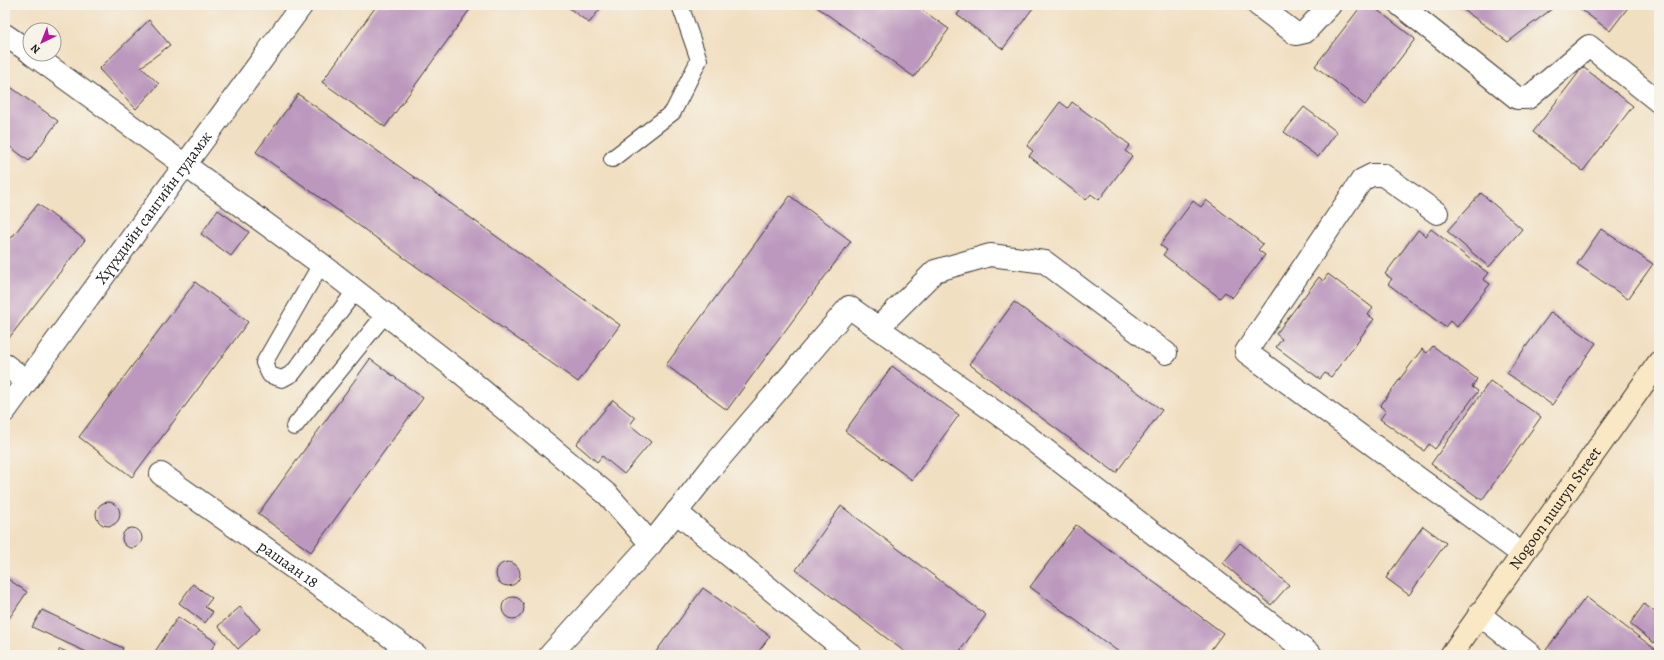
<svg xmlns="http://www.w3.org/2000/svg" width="1664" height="660" viewBox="0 0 1664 660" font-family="Alegreya,serif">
	<rect width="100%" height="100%" fill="#f7f3e8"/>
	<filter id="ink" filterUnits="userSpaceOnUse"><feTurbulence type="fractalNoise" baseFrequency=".025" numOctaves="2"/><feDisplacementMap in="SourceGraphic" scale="8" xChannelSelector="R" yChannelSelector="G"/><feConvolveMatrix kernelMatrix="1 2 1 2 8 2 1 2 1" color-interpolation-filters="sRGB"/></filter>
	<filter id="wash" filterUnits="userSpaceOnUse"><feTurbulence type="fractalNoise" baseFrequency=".012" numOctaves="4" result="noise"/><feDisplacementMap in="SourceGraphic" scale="16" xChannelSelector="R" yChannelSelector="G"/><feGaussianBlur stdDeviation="0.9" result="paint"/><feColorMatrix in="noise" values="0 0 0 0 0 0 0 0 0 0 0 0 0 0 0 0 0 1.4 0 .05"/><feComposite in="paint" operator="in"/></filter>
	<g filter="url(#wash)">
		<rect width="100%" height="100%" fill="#f1dfc1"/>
		<g id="blocks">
			<g fill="#bc98be">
				<path d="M377,5H473L385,127L322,82Z"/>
				<path d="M565,5H603L589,23Z"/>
				<path d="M814,5H915L949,29L914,77Z"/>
				<path d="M964,5H1035L1003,49L957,15Z"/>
				<path d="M1362,5H1371L1415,39L1365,105L1315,66Z"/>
				<path d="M1457,5H1557L1508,42Z"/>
				<path d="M1575,5H1630L1610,31Z"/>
				<path d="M149,20L170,45L141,67L159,84L136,109L99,69Z"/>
				<path d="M1583,67L1633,106L1583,171L1533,132Z"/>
				<path d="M5,83L58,121L29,161L5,143Z"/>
				<path d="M298,94L620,325L578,382L256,152Z"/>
				<path d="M1060,102L1068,108L1072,102L1130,145L1125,151L1132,156L1099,200L1091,194L1086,200L1029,156L1033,151L1027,146Z"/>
				<path d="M1304,107L1337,132L1318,157L1284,132Z"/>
				<path d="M1481,193L1522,229L1489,267L1447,231Z"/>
				<path d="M790,196L851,241L727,410L666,365Z"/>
				<path d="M1206,200L1263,244L1258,250L1265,255L1232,298L1225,292L1220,298L1163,255L1167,250L1160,245L1193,201L1201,207Z"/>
				<path d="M38,204L85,240L9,338L5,335V246Z"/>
				<path d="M218,210L249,232L231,256L201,234Z"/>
				<path d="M1431,229L1488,273L1483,279L1490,284L1457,327L1450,321L1445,327L1388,284L1392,279L1385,274L1418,230L1426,236Z"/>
				<path d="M1601,229L1653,264L1628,299L1577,264Z"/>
				<path d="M1328,274L1373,308L1368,315L1374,319L1331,377L1325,373L1320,379L1276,347L1282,339L1276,334L1319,277L1323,281Z"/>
				<path d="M195,282L248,322L132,477L79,437Z"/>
				<path d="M1014,302L1162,410L1116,473L969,364Z"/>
				<path d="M1551,312L1596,343L1552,405L1507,373Z"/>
				<path d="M1433,346L1477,379L1472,387L1478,391L1435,449L1429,444L1424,451L1380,419L1386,411L1380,406L1422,349L1427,353Z"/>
				<path d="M370,359L423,398L311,552L258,514Z"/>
				<path d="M892,366L959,415L912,480L845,431Z"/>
				<path d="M1490,381L1541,417L1482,500L1431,464Z"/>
				<path d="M613,400L635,418L630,425L651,442L624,474L602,456L597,462L576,444Z"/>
				<circle cx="108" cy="514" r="12"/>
				<path d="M841,506L986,615L957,655H909L796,570Z"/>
				<path d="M1076,525L1223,633L1207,655H1123L1030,587Z"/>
				<path d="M1423,526L1446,543L1409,595L1386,578Z"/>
				<circle cx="132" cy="538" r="10"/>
				<path d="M1240,543L1289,585L1271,605L1223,563Z"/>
				<circle cx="508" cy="574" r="12"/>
				<path d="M5,577L27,592L8,620L5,618Z"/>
				<path d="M193,584L212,598L205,607L213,612L205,623L179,603Z"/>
				<path d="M703,588L770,636L756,655H658L655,653Z"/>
				<path d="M1586,597L1655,649L1651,655H1552L1546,650Z"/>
				<circle cx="513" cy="608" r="11"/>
				<path d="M1644,604L1659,615V637L1654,643L1630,624Z"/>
				<path d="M240,607L260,629L238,649L218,626Z"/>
				<path d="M42,610L123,648L120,655H93L32,627Z"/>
				<path d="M178,617L216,642L208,655H157L154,653Z"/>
				<path d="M60,649L73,655H57Z"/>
			</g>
		</g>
	</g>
	<g filter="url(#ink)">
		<use href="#blocks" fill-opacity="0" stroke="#3c3935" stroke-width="1"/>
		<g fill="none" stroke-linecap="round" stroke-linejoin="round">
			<g stroke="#3c3935" stroke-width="18">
				<g id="service">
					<path d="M612,159L673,112L699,60L680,5"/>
					<path d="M321,264L264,363L270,375L282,379L293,373L356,290"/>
					<path d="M294,427L386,313"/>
				</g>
			</g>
			<g stroke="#3c3935" stroke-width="24">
				<g id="minor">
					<path d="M1258,5L1296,34L1305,32L1330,5"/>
					<path d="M1400,5L1517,98H1528L1589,46L1659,102"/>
					<path d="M5,35L30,52"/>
					<path d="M32,54L321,264L460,372L608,495L651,544"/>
					<path d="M1437,213L1383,175H1372L1362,180L1246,352L1522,554"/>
					<path d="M878,328L935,271L990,255L1045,262L1166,353"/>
					<path d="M5,365L27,381"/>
					<path id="s1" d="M161,474L416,655"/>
					<path d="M676,512L851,655"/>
					<path d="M1479,614L1531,655"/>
					<path d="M550,655L651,544L713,466L849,307L1009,422L1311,655"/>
				</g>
			</g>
			<g stroke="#3c3935" stroke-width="24">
				<g id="tertiary">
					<path id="s2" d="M5,411L302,5"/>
				</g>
			</g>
			<g stroke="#3c3935" stroke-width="24">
				<g id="secondary">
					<path id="s3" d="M1451,655L1659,362"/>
				</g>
			</g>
			<use href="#service" stroke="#fff" stroke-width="16"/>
			<use href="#minor" stroke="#fff" stroke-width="22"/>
			<use href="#tertiary" stroke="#fff" stroke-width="22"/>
			<use href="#secondary" stroke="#fae7c3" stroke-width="22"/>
		</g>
	</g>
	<g text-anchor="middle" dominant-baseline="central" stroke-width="4" stroke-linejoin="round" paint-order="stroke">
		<g font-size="16" fill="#1c1c1c" stroke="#f7f3e8">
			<text stroke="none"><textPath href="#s2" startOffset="252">Хүүхдийн сангийн гудамж</textPath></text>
			<text stroke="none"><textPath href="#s3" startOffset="180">Nogoon nuuryn Street</textPath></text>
			<text stroke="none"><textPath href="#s1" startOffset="156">рашаан 18</textPath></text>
		</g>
	</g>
	<rect width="1664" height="660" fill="none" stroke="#f7f3e8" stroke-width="20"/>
	<g transform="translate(42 42) rotate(223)"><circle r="19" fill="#f7f3e8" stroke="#9f9d96"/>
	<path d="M0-3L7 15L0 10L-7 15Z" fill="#b5179e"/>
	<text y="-6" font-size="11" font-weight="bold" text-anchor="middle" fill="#1c1c1c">N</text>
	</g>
</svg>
